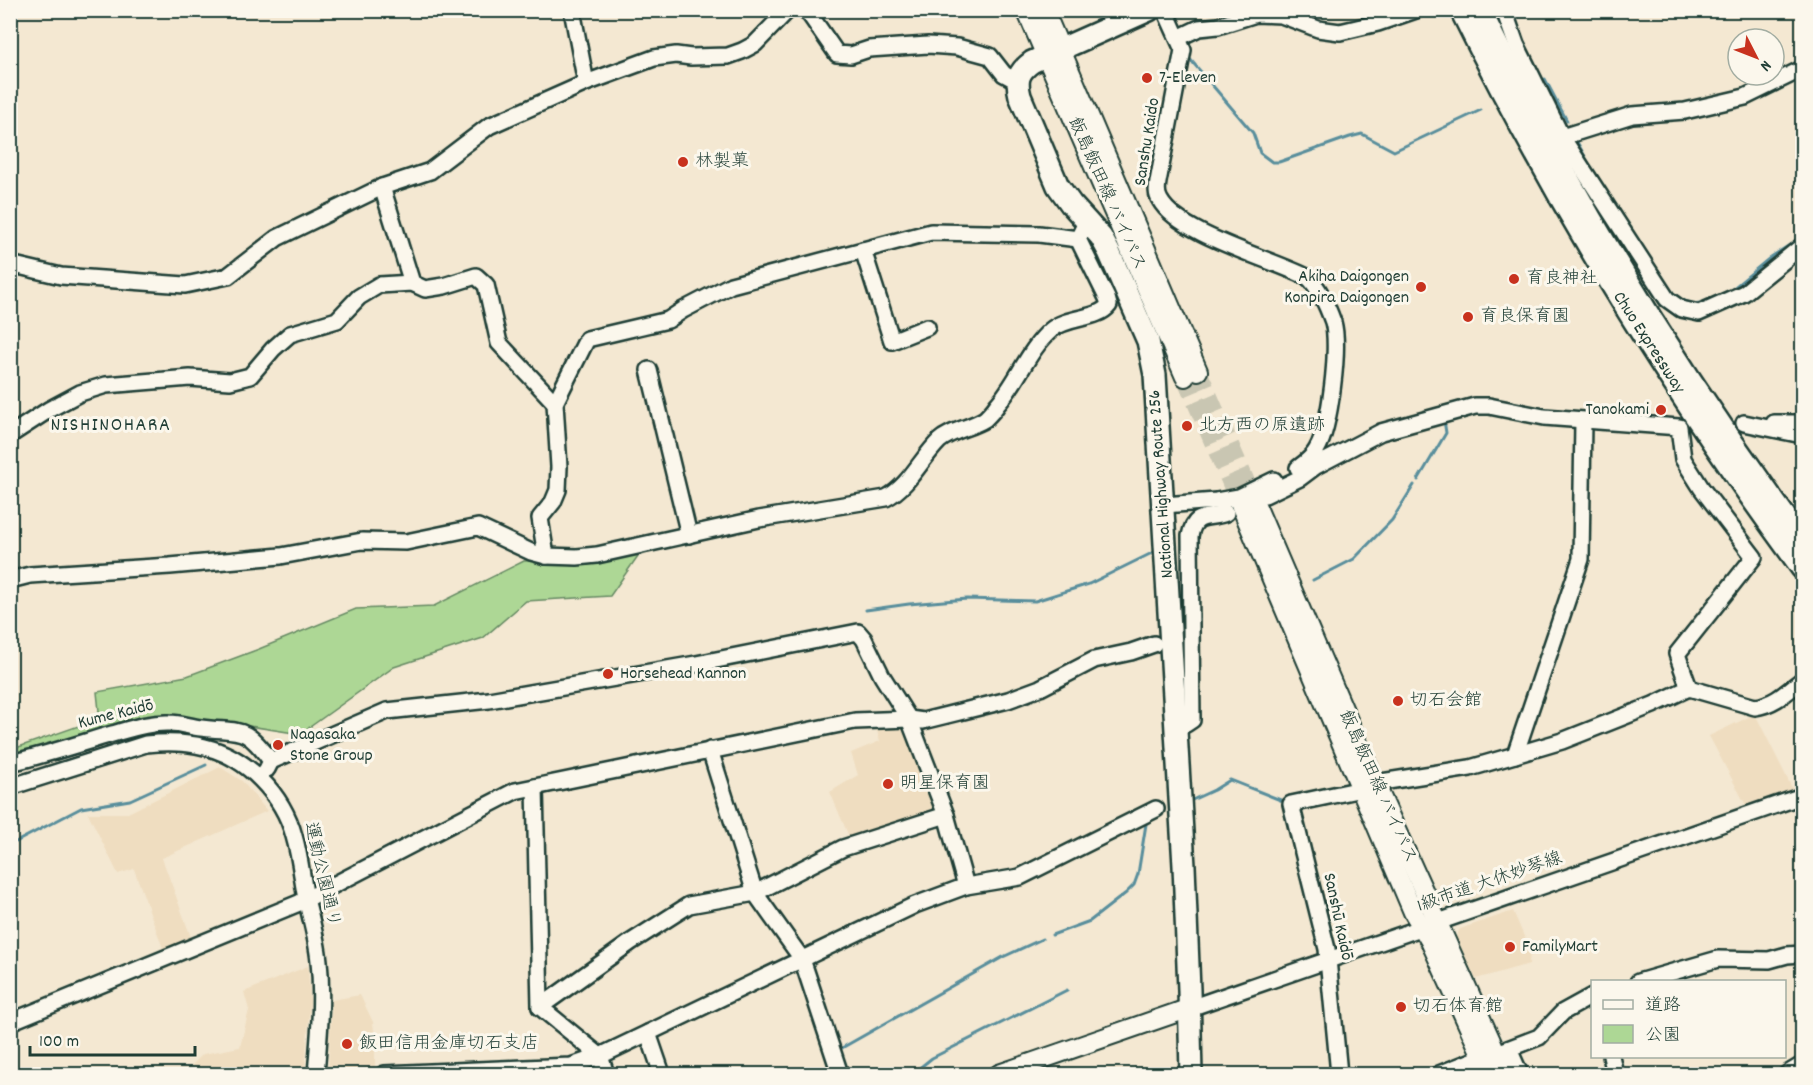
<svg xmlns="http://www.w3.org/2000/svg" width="1813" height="1085" viewBox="0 0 1813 1085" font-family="Dekko,'Klee One',sans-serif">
	<rect width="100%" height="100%" fill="#f4e8d2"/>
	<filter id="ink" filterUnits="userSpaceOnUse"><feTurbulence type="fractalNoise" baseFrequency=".0167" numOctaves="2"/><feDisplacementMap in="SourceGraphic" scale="12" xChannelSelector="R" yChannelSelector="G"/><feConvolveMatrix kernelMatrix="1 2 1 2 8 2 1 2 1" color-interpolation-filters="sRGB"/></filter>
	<g filter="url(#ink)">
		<g fill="#efddc0">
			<path d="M1755,714L1795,794L1748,809L1709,736Z"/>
			<path d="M908,723L942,811L850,839L830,792L858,775L851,753L880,741L875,724Z"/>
			<path d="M220,767L242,781L267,811L162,858L192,940L164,951L134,869L118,874L88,813H128Z"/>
			<path d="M1513,911L1530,950L1529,964L1476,979L1456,937L1460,929Z"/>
			<path d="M308,966L310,1001L305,1071L291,1074H191L189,1068L203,1054L240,1047L249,1010L244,992Z"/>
			<path d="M360,995L373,1022L375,1040V1071L328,1072L332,1000Z"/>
		</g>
		<path fill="#add795" stroke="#668a64" stroke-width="1.5" d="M640,553L610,596L526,601L483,638L394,667L300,734L243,725L203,723L163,717L11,759L10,750L93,721L99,711L97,692L187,676L259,649L356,609L434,606L524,561L592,560Z"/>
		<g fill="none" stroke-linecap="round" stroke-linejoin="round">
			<g stroke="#598e9c" stroke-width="3">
				<path d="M1189,58L1253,133L1260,153L1272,162H1279L1350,137L1362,134L1394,151L1481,110"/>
				<path d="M1545,79L1567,121"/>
				<path d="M1577,142L1595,175"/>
				<path d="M1730,291L1771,257L1802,237"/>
				<path d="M1679,299L1693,304L1707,302"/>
				<path d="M1418,480L1446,433L1444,420"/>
				<path d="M1313,580L1354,559L1392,520L1414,485"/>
				<path d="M866,610L909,604L967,599L1035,601L1089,584L1154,552"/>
				<path d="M1190,801L1214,790L1230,780L1283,801"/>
				<path d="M10,845L81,808L130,800L206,765"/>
				<path d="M1052,935L1090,921L1126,893L1134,885L1138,874L1146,824L1148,821"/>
				<path d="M840,1049L1003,957L1042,939"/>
				<path d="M912,1074L932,1058L1067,990"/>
			</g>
			<g stroke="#c9c6b2" stroke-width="18" stroke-dasharray="18 9" stroke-linecap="butt">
				<path d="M1198,371L1253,498"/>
				<path d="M1185,377L1240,504"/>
			</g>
			<g stroke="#1f3d34" stroke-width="20">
				<g id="minor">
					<path d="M572,10L586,83"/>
					<path d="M804,10L810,15L837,54L851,55L869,49L928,45L957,47L990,56L1004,74L1017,81"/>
					<path d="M1165,10L1183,50L1158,182C1157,188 1156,194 1160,200C1179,235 1273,259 1309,278C1320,289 1328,308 1333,322C1340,346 1330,428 1317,449C1313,457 1305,463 1298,468"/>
					<path d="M1504,10L1516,44L1562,137L1667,299L1681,309L1699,313L1744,293L1802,246"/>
					<path d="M1178,38L1199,28L1218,26L1256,14L1281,15L1318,29L1340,32L1378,23L1416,10"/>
					<path d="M1562,137L1632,115L1685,111L1745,97L1802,69"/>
					<path d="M382,187L412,283"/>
					<path d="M863,250L892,341L927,327"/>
					<path d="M10,264L61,276L185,285L228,276L277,238L382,187L430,171L489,126L586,83L654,58L676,55L691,57L728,56L742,51L755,44L788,10"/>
					<path d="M649,370L689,535"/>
					<path d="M1744,423L1802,435"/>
					<path d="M1774,423H1802"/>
					<path d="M10,435L50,409L80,393L106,385L190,378L230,381L250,376L273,349L290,334L337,320L359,297L379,285L412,283L425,289L444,286L476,276L486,285L499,343L555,403"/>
					<path d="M1265,495L1300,478L1316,466L1381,432L1475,406H1489L1544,417L1679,427L1683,459L1702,489L1754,557L1677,654L1689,688"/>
					<path d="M1164,505L1216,501L1239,497L1274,480"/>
					<path d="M546,556L540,518L553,502L558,490L559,467L555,403L587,339L668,320L683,310L731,285L931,232L1039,234L1078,239"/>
					<path d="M10,580L30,575L170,566L281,556L362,541L406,542L478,527L531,552L546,556L577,557L597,555L759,519L886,498C909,486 921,459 939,441C951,430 971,428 985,419C989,415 994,410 997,405C1017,383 1028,350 1051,330C1067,316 1098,320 1109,305L1107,298L1078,239L1087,220"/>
					<path d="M1176,728L1186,724L1192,720L1190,536C1195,511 1208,520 1226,513"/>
					<path d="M710,750L755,893L802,959L840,1074"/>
					<path d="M1515,755L1581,559L1583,421"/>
					<path d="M271,761L387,711L489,700L696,664L858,632L864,639L882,676L909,719L946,815L966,886"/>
					<path d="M10,763C45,755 78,744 112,734C130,729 150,722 170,723C180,723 191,727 201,728C241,733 244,724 271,761L267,769"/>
					<path d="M1375,783L1470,768L1515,755L1562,741L1653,705L1689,688L1755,707C1774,705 1788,691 1802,680"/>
					<path d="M10,787L146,744C165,742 186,742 205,747C247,757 283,795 294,836C300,856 302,878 306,899C311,919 317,940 319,961C323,999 319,1037 316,1074"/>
					<path d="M535,787L540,1007L600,1056L606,1074"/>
					<path d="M1638,982L1718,959L1769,960L1787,955L1802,954"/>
					<path d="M540,1007L631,942L689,905L755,893L843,848L946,815"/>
					<path d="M1190,1008L1802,796"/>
					<path d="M10,1022L299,903L515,791L855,721L909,719L923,721L1008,700L1040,688L1094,660L1131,652L1154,644"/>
					<path d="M648,1033L662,1074"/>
					<path d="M1509,1049L1520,1074"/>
					<path d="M1497,1053L1539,1037L1563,1012L1592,996"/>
					<path d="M1611,1056L1615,1074"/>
					<path d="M384,1074L571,1066L600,1056L915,905L966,886L1020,877L1156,809"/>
					<path d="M1339,1074L1327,949L1291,804L1362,789"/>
					<path d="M1439,1074L1482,1057"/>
					<path d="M1787,1074L1802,1065"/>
				</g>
			</g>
			<g stroke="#1f3d34" stroke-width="22">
				<g id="major">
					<path d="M1026,10L1185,377"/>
					<path d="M1044,10L1198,371"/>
					<path d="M1253,498L1375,783L1506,1074"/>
					<path d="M1240,504L1413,912L1430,941L1490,1074"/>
					<path d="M999,1074L1190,1008"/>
				</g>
			</g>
			<g stroke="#1f3d34" stroke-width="26">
				<g id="highway">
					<path d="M1149,10L1032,62C1018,72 1016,80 1020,96L1058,186L1071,204L1101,237L1109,252L1148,341L1155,375L1184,866L1189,990L1191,1074"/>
					<path d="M1461,10C1558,207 1673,393 1802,568"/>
					<path d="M1480,10C1570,197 1679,373 1802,540"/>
				</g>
			</g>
			<use href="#minor" stroke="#fbf7ec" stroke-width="15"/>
			<use href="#major" stroke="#fbf7ec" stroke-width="18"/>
			<use href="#highway" stroke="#fbf7ec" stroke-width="21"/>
		</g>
	</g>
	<g fill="#c8321e" stroke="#fbf7ec" stroke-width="2">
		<circle cx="1147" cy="78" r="6"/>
		<circle cx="683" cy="162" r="6"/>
		<circle cx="1514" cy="279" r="6"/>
		<circle cx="1421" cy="287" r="6"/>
		<circle cx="1468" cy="317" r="6"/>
		<circle cx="1661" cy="410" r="6"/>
		<circle cx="1187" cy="426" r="6"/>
		<circle cx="608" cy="674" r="6"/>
		<circle cx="1398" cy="701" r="6"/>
		<circle cx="278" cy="745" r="6"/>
		<circle cx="888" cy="784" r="6"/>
		<circle cx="1510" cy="947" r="6"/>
		<circle cx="1401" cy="1007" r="6"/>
		<circle cx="347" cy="1044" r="6"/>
	</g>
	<g text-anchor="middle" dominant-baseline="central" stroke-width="6" stroke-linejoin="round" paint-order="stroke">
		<g font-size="18" fill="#1f3d34" stroke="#fbf7ec" text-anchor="start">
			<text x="1159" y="78">7-Eleven</text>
			<text x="695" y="162">林製菓</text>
			<text x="1409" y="277" text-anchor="end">Akiha Daigongen<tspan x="1409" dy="21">Konpira Daigongen</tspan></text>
			<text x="1526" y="279">育良神社</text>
			<text x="1480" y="317">育良保育園</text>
			<text x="1649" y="410" text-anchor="end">Tanokami</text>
			<text x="1199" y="426">北方西の原遺跡</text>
			<text x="620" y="674">Horsehead Kannon</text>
			<text x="1410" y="701">切石会館</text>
			<text x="290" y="735">Nagasaka<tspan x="290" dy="21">Stone Group</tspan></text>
			<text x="900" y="784">明星保育園</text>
			<text x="1522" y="947">FamilyMart</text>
			<text x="1413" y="1007">切石体育館</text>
			<text x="359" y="1044">飯田信用金庫切石支店</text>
		</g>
		<g font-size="18" fill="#1f3d34" stroke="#fbf7ec">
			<text transform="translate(1148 142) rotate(-81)">Sanshu Kaido</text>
			<text transform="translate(1106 194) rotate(66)">飯島飯田線 バイパス</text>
			<text transform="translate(1648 343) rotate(57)">Chuo Expressway</text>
			<text transform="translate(1162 484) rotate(-94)">National Highway Route 256</text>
			<text transform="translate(116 715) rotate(-14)">Kume Kaidō</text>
			<text transform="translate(1377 787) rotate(66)">飯島飯田線 バイパス</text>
			<text transform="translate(321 875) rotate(77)">運動公園通り</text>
			<text transform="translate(1490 883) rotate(-19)">1級市道 大休妙琴線</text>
			<text transform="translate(1337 917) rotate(78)">Sanshū Kaidō</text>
		</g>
		<g font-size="20" letter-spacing="1.5" fill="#1f3d34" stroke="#fbf7ec">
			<text x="111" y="426">NISHINOHARA</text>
		</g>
	</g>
	<rect width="1813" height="1085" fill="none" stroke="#fbf7ec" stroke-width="36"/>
	<rect x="18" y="18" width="1777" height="1049" fill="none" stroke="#1f3d34" stroke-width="2" filter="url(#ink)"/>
	<rect x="1591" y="980" width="195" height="78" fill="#fbf7ec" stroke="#a3ada2" stroke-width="1.5"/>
	<rect x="1603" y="1000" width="30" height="9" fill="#fbf7ec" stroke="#a3ada2" stroke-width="1.5"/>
	<text x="1645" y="1010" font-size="18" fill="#1f3d34">道路</text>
	<rect x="1603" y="1025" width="30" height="18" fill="#add795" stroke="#a3ada2" stroke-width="1.5"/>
	<text x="1645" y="1040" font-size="18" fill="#1f3d34">公園</text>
	<g transform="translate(1756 57) rotate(132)"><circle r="28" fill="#fbf7ec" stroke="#a3ada2" stroke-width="1.5"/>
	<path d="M0-4.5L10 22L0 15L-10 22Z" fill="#c8321e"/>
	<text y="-9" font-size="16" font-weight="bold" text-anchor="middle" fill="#1f3d34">N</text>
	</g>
	<path d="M30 1046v9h165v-9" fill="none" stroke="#1f3d34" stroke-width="3"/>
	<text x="39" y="1046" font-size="18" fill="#1f3d34" stroke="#fbf7ec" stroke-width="4.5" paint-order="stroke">100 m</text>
</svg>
